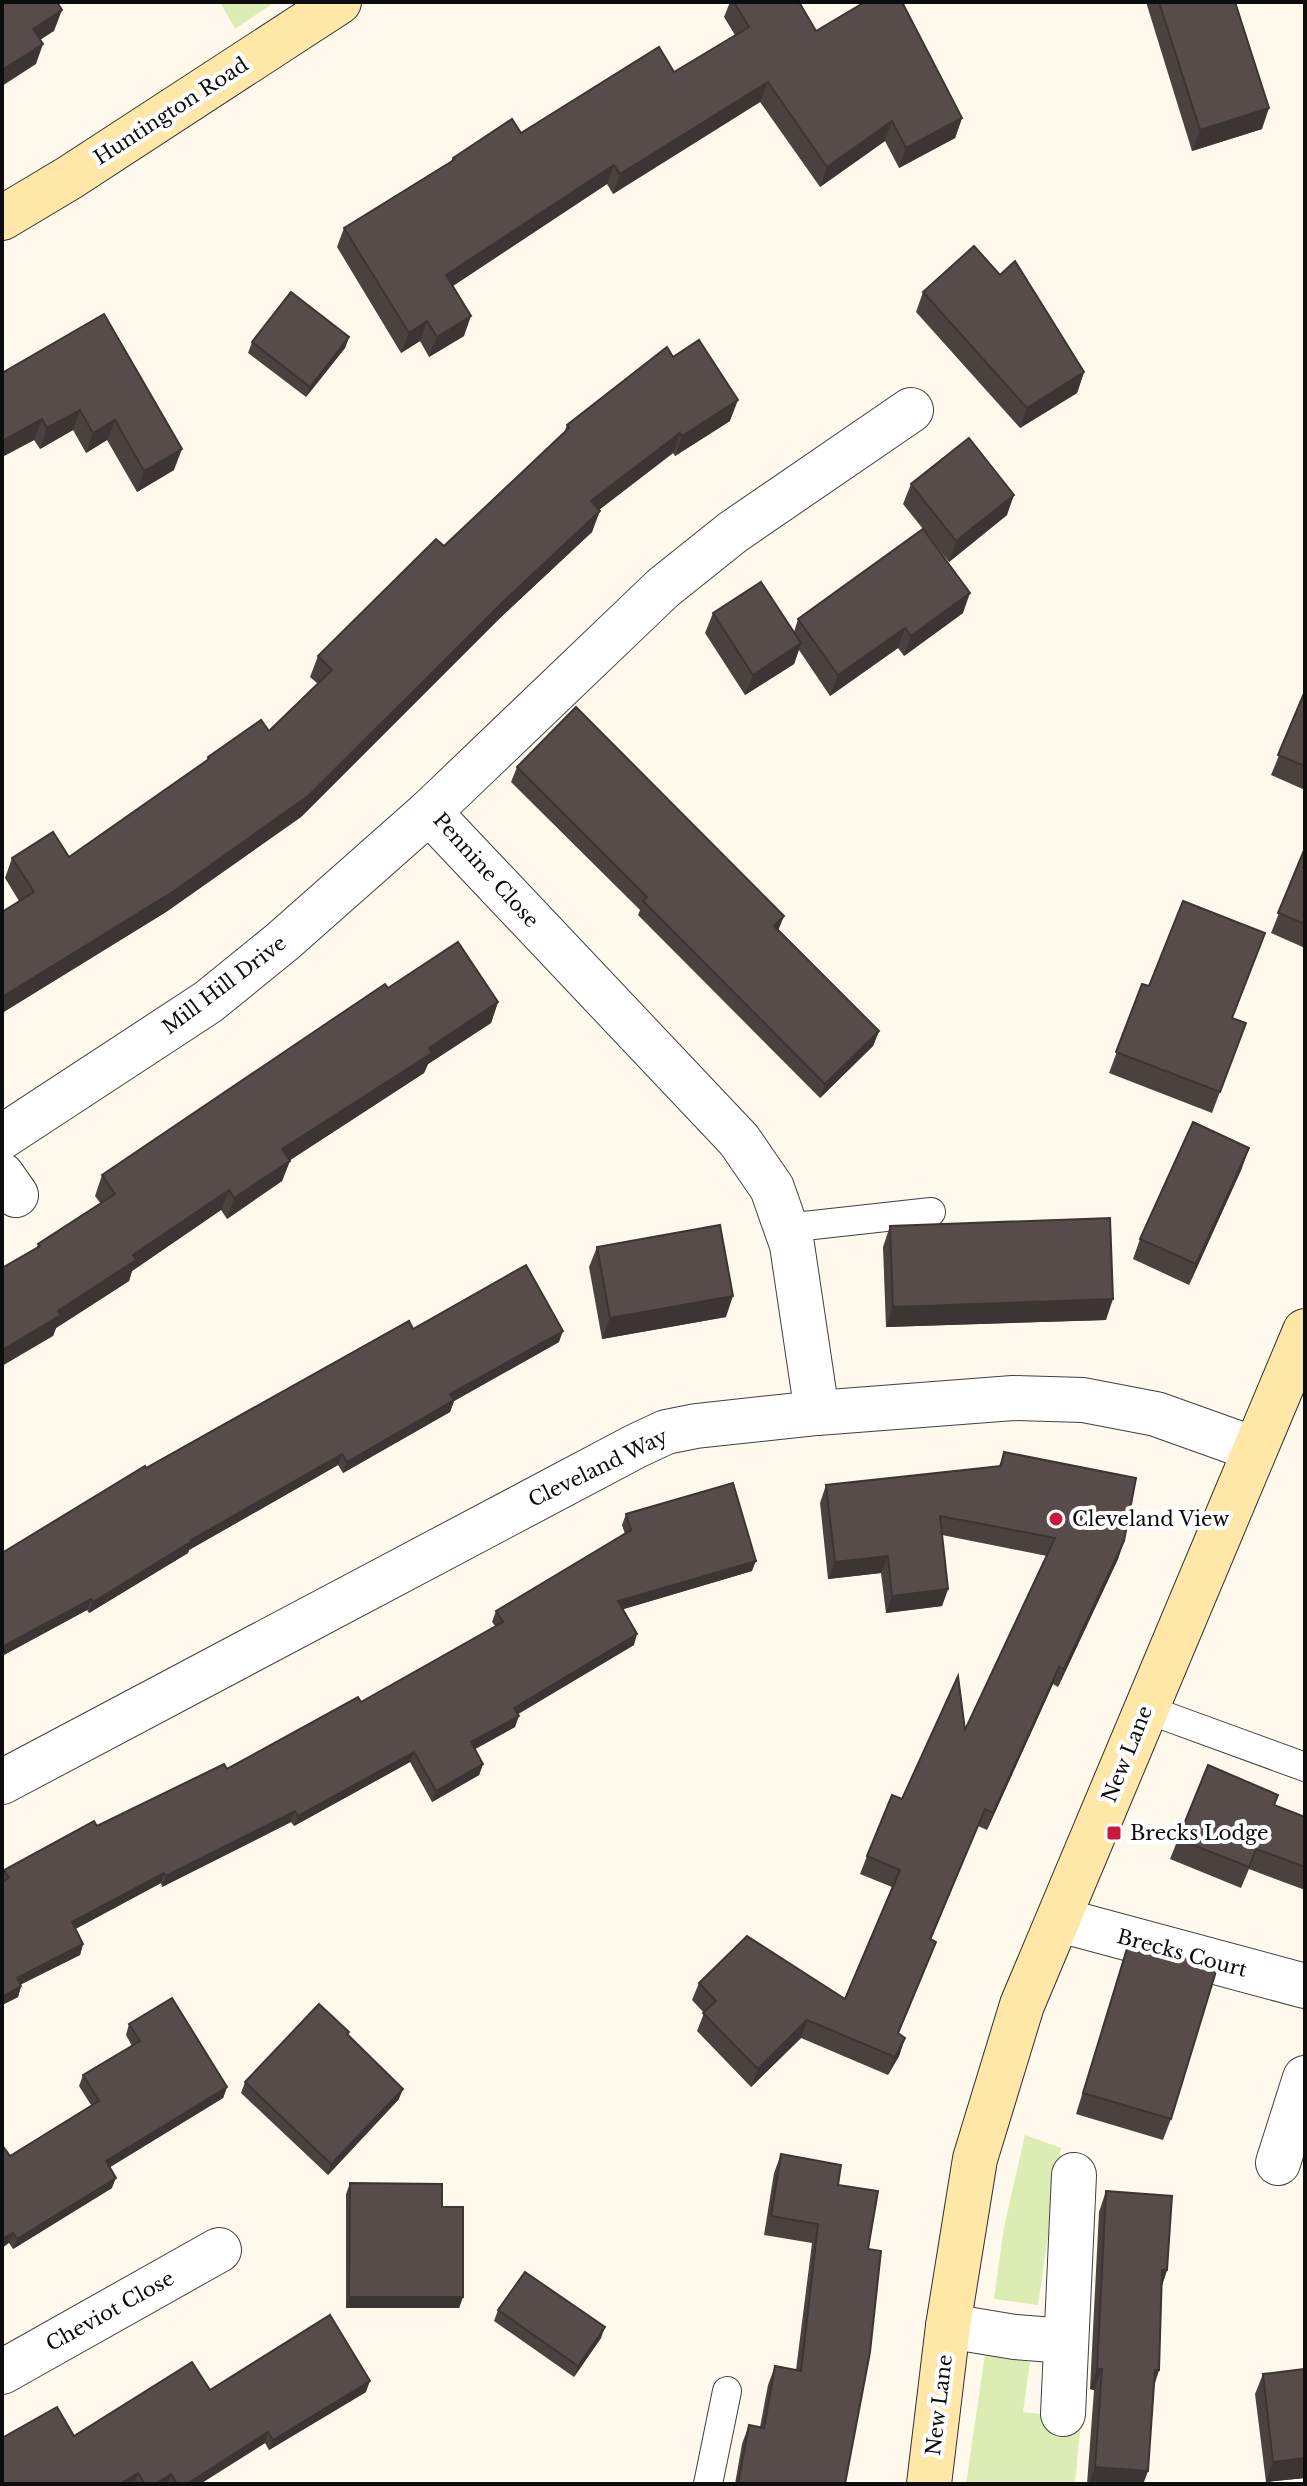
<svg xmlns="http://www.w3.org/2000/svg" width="1307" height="2486" viewBox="0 0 1307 2486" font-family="'Libre Baskerville',serif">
	<rect width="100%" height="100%" fill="#fff9ed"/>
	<g fill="#dbedb3">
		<path d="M220,2H275L235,29Z"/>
		<path d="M1025,2135L1061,2148L1038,2305L994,2299L1004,2227Z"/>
		<path d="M985,2354L1030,2362L1023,2412L1081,2418L1075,2484H966Z"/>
	</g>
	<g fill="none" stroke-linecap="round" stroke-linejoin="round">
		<g stroke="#404040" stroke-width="30">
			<g id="lane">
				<path d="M786,1228L931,1212"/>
				<path d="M1146,1709L1305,1767"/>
				<path d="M708,2484L727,2391"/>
			</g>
		</g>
		<g stroke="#404040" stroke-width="46">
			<g id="street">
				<path d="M429,812L739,1140L772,1188L792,1245L817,1413"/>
				<path d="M2,1137L208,1002L282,942L429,812L663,588L733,532L911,410"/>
				<path d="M2,1175L16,1195"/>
				<path d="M2,1782L636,1446L666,1432L696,1426L817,1413L1013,1398L1083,1400L1156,1414L1254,1449"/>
				<path d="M1060,1920L1305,1986"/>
				<path d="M1278,2163L1305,2078"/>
				<path d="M948,2326L1015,2337L1066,2341"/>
				<path d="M2,2372L219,2250"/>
				<path d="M1063,2414L1074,2175"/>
			</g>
		</g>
		<g stroke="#2f2f2f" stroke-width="46">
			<g id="secondary">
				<path d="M2,218L69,178L339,2"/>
				<path d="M929,2484L948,2326L975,2159L1022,2005L1305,1331"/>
			</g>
		</g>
		<use href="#lane" stroke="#fff" stroke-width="28"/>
		<use href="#street" stroke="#fff" stroke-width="44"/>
		<use href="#secondary" stroke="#ffe7a8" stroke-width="44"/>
	</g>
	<g fill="#4b413f">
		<path d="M730,2H799L816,31L962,118L955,138L899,168L885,141L820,187L760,102L613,194L607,184L453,286L464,336L429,357L420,341L401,353L337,247L344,228L451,161L453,158L521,133L674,72L735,35L724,17Z"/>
		<path d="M1146,2H1235L1262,129L1192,151Z"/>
		<path d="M923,292L1084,372L1077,393L1020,428L916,312Z"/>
		<path d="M104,314L174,470L137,492L107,440L86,453L73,430L40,449L34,440L2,457V373Z"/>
		<path d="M349,337L345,348L306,397L248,353L252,342Z"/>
		<path d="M673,357L730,421L675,456L673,453L599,510L592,532L500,618L301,817L166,912L2,1013V912L19,901L5,878L12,858L69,857L206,761L208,757L269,731L318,684L310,677L318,656L444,546L564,433L567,425Z"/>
		<path d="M911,484L1007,515L949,562L931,540L963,613L904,656L898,648L830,696L799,650L794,664L745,695L705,633L713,613L794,632L798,619L923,529L903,504Z"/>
		<path d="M1305,691V790L1271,775Z"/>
		<path d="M517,767L779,930L879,1031L873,1046L820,1098L638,915L640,910L511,782Z"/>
		<path d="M1305,848V948L1271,933Z"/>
		<path d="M1142,984L1246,1023L1212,1113L1109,1073Z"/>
		<path d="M388,988L498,1002L491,1023L428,1064L424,1073L290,1160L282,1181L227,1219L221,1210L132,1271L129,1281L56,1328L53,1336L37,1247L38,1244L101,1204L95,1196L102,1175Z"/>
		<path d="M1242,1168L1189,1285L1133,1259L1140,1239Z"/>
		<path d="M890,1226L1106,1320L886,1327L883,1247Z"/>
		<path d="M597,1247L726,1317L602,1339L589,1267Z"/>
		<path d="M413,1329L559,1342L454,1401L450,1412L343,1473L338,1465L189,1550L188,1553L89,1613L87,1610L2,1656L146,1468Z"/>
		<path d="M1004,1452L1124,1541L1118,1559L1058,1687L1053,1684L987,1830L978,1826L931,1940L929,1960L898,2034L905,2038L899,2056L888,2075L801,2038L751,2087L697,2031L704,2013L692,2000L699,1983L845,1999L892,1887L860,1874L867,1856L902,1799L965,1730L1047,1556L942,1535L948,1589L942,1606L886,1613L881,1573L828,1579L820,1503L826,1485L999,1466Z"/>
		<path d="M626,1514L752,1571L623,1609L634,1645L517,1714L515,1727L475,1749L483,1764L479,1775L432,1802L410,1762L294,1826L291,1822L162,1887L161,1883L75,1929L83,1944L80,1955L20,1985L21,1986L18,1997L2,2005V1876L4,1870L97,1826L227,1769L361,1702L495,1626L492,1622L496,1611L625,1534L622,1525Z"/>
		<path d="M1275,1806L1305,1817V1890L1249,1869L1241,1888L1170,1859L1178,1839Z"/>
		<path d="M1129,1942L1171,2119L1163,2140L1076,2114Z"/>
		<path d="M129,2024L227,2087L223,2098L110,2167L112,2188L13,2249L9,2243L10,2156L91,2105L79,2086L83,2075L132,2046L126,2035Z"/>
		<path d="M348,2035L399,2099L328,2175L241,2093L245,2082Z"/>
		<path d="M781,2154L838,2185L868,2249L845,2484H735L742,2444L749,2425L760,2427L768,2385L775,2366L796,2370L812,2243L764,2235L774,2173Z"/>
		<path d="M350,2183L442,2207L463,2297L459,2308H346V2194Z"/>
		<path d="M1106,2191L1167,2270L1162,2286L1159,2370L1154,2386L1148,2471L1143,2484H1087L1094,2390L1090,2389L1099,2212Z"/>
		<path d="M498,2310L601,2338L574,2377L494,2321Z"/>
		<path d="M1305,2369V2478L1266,2482L1255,2394L1263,2374Z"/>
		<path d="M210,2390L366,2392L269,2450L265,2443L200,2484H2L74,2436Z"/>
	</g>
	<g fill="#3d3533">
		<path d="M62,10L54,31L26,49L33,29Z"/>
		<path d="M43,44L36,64L2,86V70Z"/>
		<path d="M768,82L760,102L613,194L620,174Z"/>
		<path d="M1269,108L1262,129L1192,151L1200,130Z"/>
		<path d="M962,118L955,138L899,168L906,148Z"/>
		<path d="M892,121L885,141L820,187L827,167Z"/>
		<path d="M614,165L607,184L439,295L446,275Z"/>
		<path d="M471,316L464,336L429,357L437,337Z"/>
		<path d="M427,321L420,341L401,353L409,333Z"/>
		<path d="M349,337L345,348L306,397L310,387Z"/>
		<path d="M1084,372L1077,393L1020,428L1027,408Z"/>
		<path d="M738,400L730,421L675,456L682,436Z"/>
		<path d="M80,410L73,430L40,449L47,428Z"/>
		<path d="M42,419L34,440L2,457V441Z"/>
		<path d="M115,420L107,440L86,453L93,433Z"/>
		<path d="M680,433L673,453L583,522L591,501Z"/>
		<path d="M182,449L174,470L137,492L144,471Z"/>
		<path d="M1014,495L1007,515L949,562L956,541Z"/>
		<path d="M600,511L592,532L500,618L301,817L166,912L2,1013V997L507,598Z"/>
		<path d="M970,593L963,613L904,656L911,636Z"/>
		<path d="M905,628L898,648L830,696L838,675Z"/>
		<path d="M801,643L794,664L745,695L753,675Z"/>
		<path d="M784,916L778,931L774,926Z"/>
		<path d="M498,1002L491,1023L428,1064L424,1073L275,1170L282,1149L429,1048Z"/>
		<path d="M879,1031L873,1046L820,1098L825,1084Z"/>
		<path d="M1249,1148L1242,1168L1189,1285L1196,1264Z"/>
		<path d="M290,1161L282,1181L227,1219L234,1198Z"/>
		<path d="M229,1190L221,1210L132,1271L129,1281L56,1328L53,1336L2,1366V1350L58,1311L133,1255Z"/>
		<path d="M733,1296L726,1317L602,1339L610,1318Z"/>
		<path d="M1113,1299L1106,1320L886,1327L893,1307Z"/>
		<path d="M563,1331L559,1342L454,1401L450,1412L343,1473L347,1462L450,1394Z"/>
		<path d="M342,1454L338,1465L189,1550L188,1553L89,1613L93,1602L191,1540Z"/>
		<path d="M1124,1541L1118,1559L1058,1687L1064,1669Z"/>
		<path d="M888,1556L881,1573L828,1579L835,1562Z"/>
		<path d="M756,1561L752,1571L614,1612L618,1601Z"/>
		<path d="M948,1589L942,1606L886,1613L892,1596Z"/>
		<path d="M91,1599L87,1610L2,1656V1647Z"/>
		<path d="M637,1634L634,1645L510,1719L514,1708Z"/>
		<path d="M1059,1667L1053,1684L987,1830L993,1813Z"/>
		<path d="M519,1716L515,1727L468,1753L471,1742Z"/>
		<path d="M414,1752L410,1762L294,1826L298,1816Z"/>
		<path d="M483,1764L479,1775L432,1802L436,1791Z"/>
		<path d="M985,1809L978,1826L923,1957L930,1939Z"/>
		<path d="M295,1811L291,1822L162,1887L166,1876Z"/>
		<path d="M164,1873L161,1883L68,1933L72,1922Z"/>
		<path d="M936,1942L929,1960L891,2051L898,2033Z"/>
		<path d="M83,1944L80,1955L13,1988L17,1978Z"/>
		<path d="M21,1986L18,1997L2,2005V1997Z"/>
		<path d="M807,2020L801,2038L751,2087L758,2069Z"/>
		<path d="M905,2038L899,2056L888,2075L895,2057Z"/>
		<path d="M227,2087L223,2098L102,2172L106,2161Z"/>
		<path d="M403,2089L399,2099L328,2175L331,2164Z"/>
		<path d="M116,2178L112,2188L13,2249L17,2239Z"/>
		<path d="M13,2233L9,2243L2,2248V2239Z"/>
		<path d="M1162,2270H1167L1160,2291Z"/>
		<path d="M349,2297H463L459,2308H346Z"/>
		<path d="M605,2327L601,2338L574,2377L578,2366Z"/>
		<path d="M1097,2369H1102L1094,2390L1090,2389Z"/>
		<path d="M1155,2370H1159L1152,2391Z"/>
		<path d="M370,2381L366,2392L269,2450L273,2440Z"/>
		<path d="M268,2432L265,2443L200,2484H187Z"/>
		<path d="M1305,2458V2478L1266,2482L1273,2462Z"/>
		<path d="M1095,2467L1148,2471L1143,2484H1089Z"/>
		<path d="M138,2473L134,2484H120Z"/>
		<path d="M171,2474L168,2484H156Z"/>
	</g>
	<g fill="#574c49" stroke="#3d3533" stroke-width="2">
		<path d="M2,2H57L62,10L33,29L43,44L2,70Z"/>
		<path d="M734,2H799L816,31L865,2H902L962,118L906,148L892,121L827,167L768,82L620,174L614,165L446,275L471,316L437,337L427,321L409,333L344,228L454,160L453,158L512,119L521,133L659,47L674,72L749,27Z"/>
		<path d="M1159,2H1235L1269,108L1200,130Z"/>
		<path d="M974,246L1000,275L1015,261L1084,372L1027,408L923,292Z"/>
		<path d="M291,292L349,337L310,387L252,342Z"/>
		<path d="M104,314L182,449L144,471L115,420L93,433L80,410L47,428L42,419L2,441V373Z"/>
		<path d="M699,340L738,400L682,436L680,433L591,501L600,511L507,598L308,796L174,891L2,997V912L34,892L12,858L53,832L69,857L209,759L208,757L261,720L269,731L332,670L318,656L436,539L444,546L569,428L567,425L667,347L673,357Z"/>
		<path d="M969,438L1014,495L956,541L911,484Z"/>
		<path d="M923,529L970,593L911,636L905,628L838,675L798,619Z"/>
		<path d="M761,582L801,643L753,675L713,613Z"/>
		<path d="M1305,691V766L1278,755Z"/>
		<path d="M576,707L784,916L774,926L879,1031L825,1084L643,901L647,897L517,767Z"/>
		<path d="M1305,848V924L1278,913Z"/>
		<path d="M1183,901L1265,933L1232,1018L1246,1023L1220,1092L1116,1052L1142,984L1149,986Z"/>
		<path d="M458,942L498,1002L429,1048L432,1053L282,1149L290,1161L234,1198L229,1190L133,1255L136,1260L58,1311L61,1315L2,1350V1268L40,1246L38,1244L115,1194L102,1175L385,984L388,988Z"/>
		<path d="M1193,1122L1249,1148L1196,1264L1140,1239Z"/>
		<path d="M1110,1218L1113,1299L893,1307L890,1226Z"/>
		<path d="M720,1225L733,1296L610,1318L597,1247Z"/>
		<path d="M526,1265L563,1331L450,1394L454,1400L347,1462L342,1454L191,1540L192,1541L93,1602L91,1599L2,1647V1553L145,1466L146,1468L409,1321L413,1329Z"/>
		<path d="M1004,1452L1136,1478L1124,1541L1064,1669L1059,1667L993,1813L985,1809L930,1939L936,1942L898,2033L905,2038L895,2057L807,2020L758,2069L703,2013L716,2001L699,1983L747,1936L845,1999L900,1870L867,1856L892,1795L902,1799L958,1676L965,1730L1055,1538L940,1516L948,1589L892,1596L888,1556L835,1562L826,1485L1001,1466Z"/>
		<path d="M733,1483L756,1561L618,1601L637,1634L514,1708L519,1716L471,1742L483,1764L436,1791L414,1752L298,1816L295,1811L166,1876L164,1873L72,1922L83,1944L17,1978L21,1986L2,1997V1882L9,1878L4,1870L94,1821L97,1826L224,1764L227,1769L358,1697L361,1702L503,1622L496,1611L631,1530L626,1514Z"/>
		<path d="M1208,1765L1278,1795L1274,1805L1305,1817V1867L1256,1849L1249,1867L1178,1839Z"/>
		<path d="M1129,1942L1217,1968L1171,2119L1083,2093Z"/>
		<path d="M172,1998L227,2087L106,2161L116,2178L17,2239L13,2233L2,2239V2145L10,2156L99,2101L83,2075L140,2041L129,2024Z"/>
		<path d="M319,2004L349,2032L347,2034L403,2089L331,2164L245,2082Z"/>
		<path d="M781,2154L841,2165L838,2185L878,2191L868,2249L881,2251L870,2352L845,2484H738L749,2425L764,2428L775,2366L801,2371L818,2224L771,2216Z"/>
		<path d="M350,2183L442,2184V2207H463V2297H349Z"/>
		<path d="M1106,2191L1172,2196L1167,2270H1162L1159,2370H1155L1148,2471L1095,2467L1102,2369H1097Z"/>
		<path d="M525,2272L605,2327L578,2366L498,2310Z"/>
		<path d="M330,2315L370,2381L273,2440L268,2432L187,2484H177L171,2474L156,2484H145L138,2473L120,2484H2V2438L57,2407L74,2436L192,2362L210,2390Z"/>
		<path d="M1305,2369V2458L1273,2462L1263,2374Z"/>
	</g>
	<g fill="#c9193f" stroke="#fff" stroke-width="3">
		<circle cx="1056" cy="1519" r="8"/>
		<rect x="1106" y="1825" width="16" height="16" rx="4"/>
	</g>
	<g text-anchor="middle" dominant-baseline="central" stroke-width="8" stroke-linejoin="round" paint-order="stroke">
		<g font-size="20" fill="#0d0d0d" stroke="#fff">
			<text transform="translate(171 111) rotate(-33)">Huntington Road</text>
			<text transform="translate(486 870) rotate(48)">Pennine Close</text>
			<text transform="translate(224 985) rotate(-37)">Mill Hill Drive</text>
			<text transform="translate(598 1468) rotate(-26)">Cleveland Way</text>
			<text transform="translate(1127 1754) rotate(-68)">New Lane</text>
			<text transform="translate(1182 1953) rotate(15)">Brecks Court</text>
			<text transform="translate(110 2311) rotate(-29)">Cheviot Close</text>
			<text transform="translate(939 2405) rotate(-83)">New Lane</text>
		</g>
		<g font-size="20" fill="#0d0d0d" stroke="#fff" text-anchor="start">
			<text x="1072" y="1519">Cleveland View</text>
			<text x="1130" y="1833">Brecks Lodge</text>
		</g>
	</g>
	<rect width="1307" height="2486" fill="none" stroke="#0d0d0d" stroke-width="8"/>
</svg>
